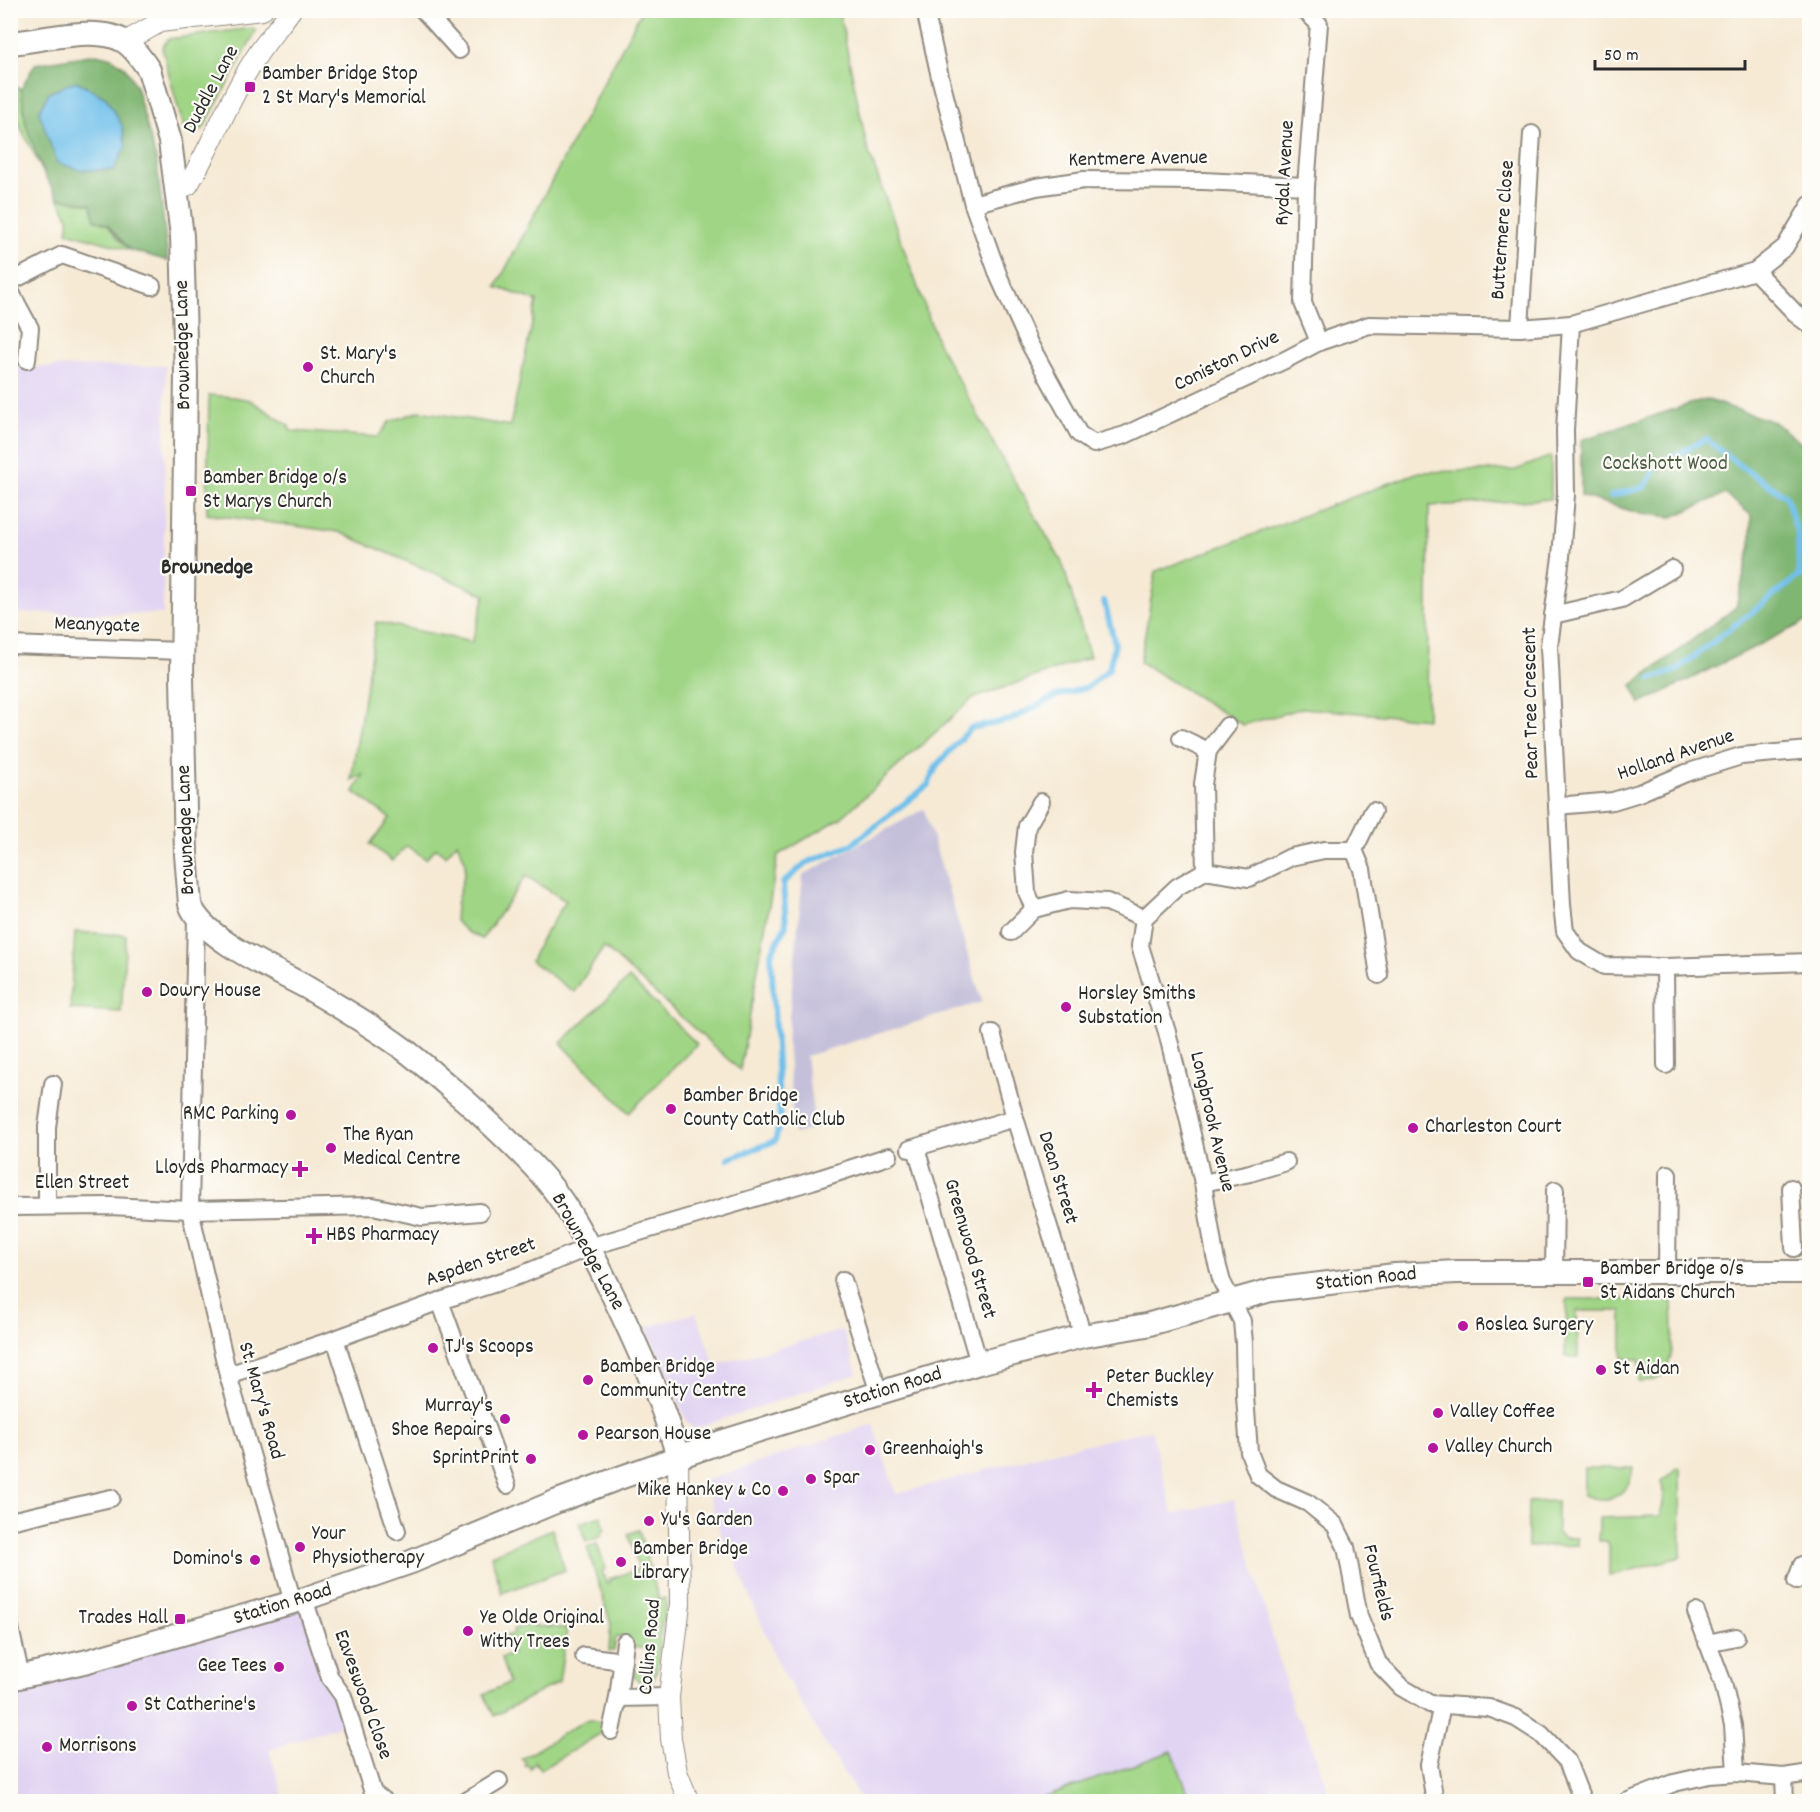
<svg xmlns="http://www.w3.org/2000/svg" width="1820" height="1812" viewBox="0 0 1820 1812" font-family="Dekko,sans-serif">
	<rect width="100%" height="100%" fill="#fdfcf7"/>
	<filter id="ink" filterUnits="userSpaceOnUse"><feTurbulence type="fractalNoise" baseFrequency=".0167" numOctaves="2"/><feDisplacementMap in="SourceGraphic" scale="12" xChannelSelector="R" yChannelSelector="G"/><feConvolveMatrix kernelMatrix="1 2 1 2 8 2 1 2 1" color-interpolation-filters="sRGB"/></filter>
	<filter id="wash" filterUnits="userSpaceOnUse"><feTurbulence type="fractalNoise" baseFrequency=".008" numOctaves="4" result="noise"/><feDisplacementMap in="SourceGraphic" scale="24" xChannelSelector="R" yChannelSelector="G"/><feGaussianBlur stdDeviation="1.35" result="paint"/><feColorMatrix in="noise" values="0 0 0 0 0 0 0 0 0 0 0 0 0 0 0 0 0 1.4 0 .05"/><feComposite in="paint" operator="in"/></filter>
	<g filter="url(#wash)">
		<rect width="100%" height="100%" fill="#f6ead5"/>
		<g fill="#e1d4f3">
			<path d="M166,366L163,614L11,613V367Z"/>
			<path d="M696,1313L715,1365L843,1330L857,1374L693,1429L687,1422L646,1327Z"/>
			<path d="M873,1424L896,1494L1061,1450L1151,1430L1173,1514L1234,1499L1295,1716L1303,1722L1332,1801H862L822,1739L779,1665L728,1544L722,1537L704,1481Z"/>
			<path d="M317,1602L354,1721L269,1750L285,1801L11,1802V1691Z"/>
		</g>
		<path fill="#c5c0da" d="M924,809L982,1002L806,1056L815,1128L794,1134L787,1039L803,875Z"/>
		<g fill="#a0d586" stroke="#668058" stroke-width="1.5">
			<path d="M642,10L839,11L867,147L938,343L1015,482L1062,562L1090,657L972,699L841,818L778,855L740,1070L604,947L574,992L531,961L539,943L566,901L526,876L482,939L467,932L455,921L456,905L465,872V861L457,842L446,856L436,848L426,859L407,846L392,861L370,844L390,818L354,792L363,775L351,780L376,622L472,642L485,595L339,532L207,514L209,395L234,397L250,400L288,425L291,431L378,437L389,422L420,411L510,426L537,301L496,287Z"/>
			<path d="M252,28L256,31L202,131L184,130L162,48L168,39Z"/>
			<path d="M10,83L21,89L26,125L45,176L11,108Z"/>
			<path d="M58,198L91,204L117,237L130,250L67,232L69,218Z"/>
			<path d="M1551,456V499L1429,506L1427,719L1303,708L1243,725L1140,662L1156,571L1419,472L1516,470Z"/>
			<path d="M75,932L126,935L121,1012L70,1009Z"/>
			<path d="M629,978L697,1044L629,1113L561,1043Z"/>
			<path d="M1567,1299H1672C1672,1320 1679,1372 1654,1380C1650,1382 1644,1381 1639,1382V1359H1622V1311H1577L1578,1357H1565Z"/>
			<path d="M1678,1467L1680,1468L1681,1557L1609,1576V1544L1606,1541H1599V1518L1661,1516L1664,1496L1662,1482Z"/>
			<path d="M1584,1468H1633C1629,1496 1609,1505 1584,1495Z"/>
			<path d="M1557,1501V1532L1563,1538H1577V1545L1528,1547V1502Z"/>
			<path d="M601,1516L605,1528L600,1537L586,1542L580,1523Z"/>
			<path d="M552,1529L565,1570L502,1593L491,1555Z"/>
			<path d="M639,1530L659,1600L665,1598L666,1605C663,1620 659,1635 658,1651C657,1659 659,1671 654,1679C647,1692 634,1678 630,1670L647,1672L649,1649L631,1647L632,1639L618,1637L616,1638L614,1651H609L611,1624L587,1547L597,1544L606,1569L602,1571L607,1583L610,1582L609,1579L639,1569L628,1534Z"/>
			<path d="M523,1626L567,1628L559,1682L494,1716L484,1694L509,1683L501,1658L512,1654L506,1636L514,1634L513,1629Z"/>
			<path d="M590,1720L602,1722L605,1724L603,1732L540,1770L535,1762L530,1769V1766H525L526,1762L521,1759L584,1721Z"/>
			<path d="M1172,1751L1191,1801H1035Z"/>
		</g>
		<g fill="#80b673" stroke="#56704f" stroke-width="1.5">
			<path d="M96,54L112,58L125,67L136,86L157,163L168,261L130,250L108,225L95,220L91,204L58,198L45,176L26,125L21,89L35,64Z"/>
			<path d="M1705,399L1774,422L1809,449V620L1640,704L1632,685L1736,607L1751,545V515L1725,494L1672,517L1638,513L1581,496V440Z"/>
		</g>
		<path fill="#70c0eb" stroke="#4e768b" stroke-width="1.5" d="M76,81L106,98L122,125L126,146L114,170H80L57,163L39,112L49,93Z"/>
		<g fill="none" stroke-linecap="round" stroke-linejoin="round">
			<g stroke="#70c0eb" stroke-width="6">
				<path d="M1611,496L1645,487L1657,465L1706,439L1743,468L1786,496L1798,536L1799,576L1810,573"/>
				<path d="M1651,679L1675,671L1799,576"/>
				<path d="M728,1159L775,1141L780,1122L771,954L786,925L783,883L806,863L851,845L928,785L937,765L971,728L1010,720L1056,696L1088,687L1109,669L1115,644L1104,601"/>
			</g>
		</g>
	</g>
	<g filter="url(#ink)">
		<g fill="none" stroke-linecap="round" stroke-linejoin="round">
			<g stroke="#908a80" stroke-width="20">
				<g id="minor">
					<path d="M423,10L459,50"/>
					<path d="M925,10L940,77L973,204L999,277L1029,343L1079,434L1094,444L1125,435L1287,359L1319,342L1369,325L1520,328L1571,324L1755,271L1785,247L1810,205"/>
					<path d="M1304,10L1319,24L1306,186L1303,303L1319,342"/>
					<path d="M973,204L1036,187L1084,180L1203,181L1306,186"/>
					<path d="M1755,271L1799,317L1810,325"/>
					<path d="M10,282L62,255L152,286"/>
					<path d="M10,291L30,328L27,360"/>
					<path d="M1571,324L1565,430L1566,495L1561,557L1549,646L1562,905L1565,931L1579,951L1604,966L1665,967L1810,962"/>
					<path d="M1520,328L1532,134"/>
					<path d="M1553,615L1622,599L1672,569"/>
					<path d="M10,645L182,651"/>
					<path d="M1181,738L1208,751"/>
					<path d="M1041,802L1027,826L1024,852L1027,892L1034,909L1069,900L1107,902L1144,918"/>
					<path d="M1557,806L1613,801L1639,793L1686,773L1741,756L1810,750"/>
					<path d="M1354,850L1373,811"/>
					<path d="M1205,871L1203,784L1208,751L1227,726"/>
					<path d="M196,916L190,1210L228,1375L270,1519L293,1603"/>
					<path d="M1011,932L1034,909"/>
					<path d="M1665,967L1666,1065"/>
					<path d="M1379,975L1362,869L1354,850H1324L1291,857L1249,878L1205,871L1177,887L1144,918L1140,946L1167,1032L1188,1117L1203,1183L1215,1256L1222,1282L1242,1321L1244,1343L1245,1396L1249,1452L1258,1475L1276,1489L1308,1503L1335,1525L1346,1547L1359,1616L1378,1663L1401,1687L1430,1704L1489,1708L1516,1718L1541,1734L1567,1761L1583,1802"/>
					<path d="M992,1033L1015,1118L1083,1336"/>
					<path d="M916,1148L979,1363"/>
					<path d="M910,1149L1015,1118"/>
					<path d="M1203,1183L1250,1173L1286,1162"/>
					<path d="M1791,1188L1794,1248"/>
					<path d="M47,1206V1127L53,1084"/>
					<path d="M10,1207L110,1206L190,1210L373,1206L422,1217L480,1212"/>
					<path d="M1667,1272L1668,1174"/>
					<path d="M1554,1273L1555,1190"/>
					<path d="M843,1280L879,1393"/>
					<path d="M440,1301L507,1485"/>
					<path d="M335,1339L397,1531"/>
					<path d="M228,1375L335,1339L440,1301L521,1275L589,1247L812,1181L889,1156"/>
					<path d="M10,1521L111,1498"/>
					<path d="M1796,1581L1802,1565L1810,1562"/>
					<path d="M304,1599L330,1678L343,1696L373,1793L385,1802"/>
					<path d="M1696,1612L1723,1683L1733,1725L1736,1773"/>
					<path d="M10,1628L21,1677"/>
					<path d="M1707,1643L1736,1637"/>
					<path d="M584,1656L623,1661"/>
					<path d="M618,1698L669,1697"/>
					<path d="M611,1731L618,1698L625,1642"/>
					<path d="M1784,1777L1785,1802"/>
					<path d="M465,1802L499,1781"/>
					<path d="M1435,1802L1429,1765L1442,1705"/>
					<path d="M1626,1802L1674,1783L1709,1775L1736,1773L1784,1777L1810,1773"/>
				</g>
			</g>
			<g stroke="#908a80" stroke-width="22">
				<g id="tertiary">
					<path d="M125,42L160,22L262,10"/>
					<path d="M177,189L188,185C214,142 231,93 260,51C270,37 281,24 291,10"/>
					<path d="M678,1457L680,1604L669,1697L671,1739L677,1772L689,1802"/>
				</g>
			</g>
			<g stroke="#908a80" stroke-width="26">
				<g id="secondary">
					<path d="M10,43C41,41 98,24 125,42C134,48 143,61 149,70L170,141L182,236L186,374L182,678L186,854L190,904C202,939 274,969 306,987C340,1007 374,1027 405,1050C427,1067 447,1085 468,1103C495,1128 522,1152 546,1180C572,1211 590,1249 608,1285C635,1341 661,1397 678,1457"/>
					<path d="M10,1679L88,1661L304,1599L411,1562L555,1502L622,1477L721,1442L879,1393L979,1363L1083,1336L1146,1325L1271,1290L1395,1275L1457,1272H1810"/>
				</g>
			</g>
			<use href="#minor" stroke="#fff" stroke-width="16"/>
			<use href="#tertiary" stroke="#fff" stroke-width="20"/>
			<use href="#secondary" stroke="#fff" stroke-width="22"/>
		</g>
	</g>
	<g fill="#b5179e" stroke="#fdfcf7" stroke-width="2">
		<rect x="244" y="81" width="12" height="12" rx="3"/>
		<circle cx="308" cy="367" r="6"/>
		<rect x="185" y="485" width="12" height="12" rx="3"/>
		<circle cx="147" cy="992" r="6"/>
		<circle cx="1066" cy="1007" r="6"/>
		<circle cx="671" cy="1109" r="6"/>
		<circle cx="291" cy="1115" r="6"/>
		<circle cx="1413" cy="1128" r="6"/>
		<circle cx="331" cy="1148" r="6"/>
		<path d="M297 1160h6v6h6v6h-6v6h-6v-6h-6v-6h6z"/>
		<path d="M311 1227h6v6h6v6h-6v6h-6v-6h-6v-6h6z"/>
		<rect x="1582" y="1276" width="12" height="12" rx="3"/>
		<circle cx="1463" cy="1326" r="6"/>
		<circle cx="433" cy="1348" r="6"/>
		<circle cx="1601" cy="1370" r="6"/>
		<circle cx="588" cy="1380" r="6"/>
		<path d="M1091 1381h6v6h6v6h-6v6h-6v-6h-6v-6h6z"/>
		<circle cx="1438" cy="1413" r="6"/>
		<circle cx="505" cy="1419" r="6"/>
		<circle cx="583" cy="1435" r="6"/>
		<circle cx="1433" cy="1448" r="6"/>
		<circle cx="870" cy="1450" r="6"/>
		<circle cx="531" cy="1459" r="6"/>
		<circle cx="811" cy="1479" r="6"/>
		<circle cx="783" cy="1491" r="6"/>
		<circle cx="649" cy="1521" r="6"/>
		<circle cx="300" cy="1547" r="6"/>
		<circle cx="255" cy="1560" r="6"/>
		<circle cx="621" cy="1562" r="6"/>
		<rect x="174" y="1613" width="12" height="12" rx="3"/>
		<circle cx="468" cy="1631" r="6"/>
		<circle cx="279" cy="1667" r="6"/>
		<circle cx="132" cy="1706" r="6"/>
		<circle cx="47" cy="1747" r="6"/>
	</g>
	<g text-anchor="middle" dominant-baseline="central" stroke-width="4.5" stroke-linejoin="round" paint-order="stroke">
		<g font-size="21" fill="#2b2b2b" stroke="#fdfcf7" text-anchor="start">
			<text x="262" y="75">Bamber Bridge Stop<tspan x="262" dy="24">2 St Mary's Memorial</tspan></text>
			<text x="320" y="355">St. Mary's<tspan x="320" dy="24">Church</tspan></text>
			<text x="203" y="479">Bamber Bridge o/s<tspan x="203" dy="24">St Marys Church</tspan></text>
			<text x="159" y="992">Dowry House</text>
			<text x="1078" y="995">Horsley Smiths<tspan x="1078" dy="24">Substation</tspan></text>
			<text x="683" y="1097">Bamber Bridge<tspan x="683" dy="24">County Catholic Club</tspan></text>
			<text x="279" y="1115" text-anchor="end">RMC Parking</text>
			<text x="1425" y="1128">Charleston Court</text>
			<text x="343" y="1136">The Ryan<tspan x="343" dy="24">Medical Centre</tspan></text>
			<text x="288" y="1169" text-anchor="end">Lloyds Pharmacy</text>
			<text x="326" y="1236">HBS Pharmacy</text>
			<text x="1600" y="1270">Bamber Bridge o/s<tspan x="1600" dy="24">St Aidans Church</tspan></text>
			<text x="1475" y="1326">Roslea Surgery</text>
			<text x="445" y="1348">TJ's Scoops</text>
			<text x="600" y="1368">Bamber Bridge<tspan x="600" dy="24">Community Centre</tspan></text>
			<text x="1613" y="1370">St Aidan</text>
			<text x="1106" y="1378">Peter Buckley<tspan x="1106" dy="24">Chemists</tspan></text>
			<text x="493" y="1407" text-anchor="end">Murray's<tspan x="493" dy="24">Shoe Repairs</tspan></text>
			<text x="1450" y="1413">Valley Coffee</text>
			<text x="595" y="1435">Pearson House</text>
			<text x="1445" y="1448">Valley Church</text>
			<text x="882" y="1450">Greenhaigh's</text>
			<text x="519" y="1459" text-anchor="end">SprintPrint</text>
			<text x="823" y="1479">Spar</text>
			<text x="771" y="1491" text-anchor="end">Mike Hankey &amp; Co</text>
			<text x="661" y="1521">Yu's Garden</text>
			<text x="312" y="1535">Your<tspan x="312" dy="24">Physiotherapy</tspan></text>
			<text x="633" y="1550">Bamber Bridge<tspan x="633" dy="24">Library</tspan></text>
			<text x="243" y="1560" text-anchor="end">Domino's</text>
			<text x="168" y="1619" text-anchor="end">Trades Hall</text>
			<text x="480" y="1619">Ye Olde Original<tspan x="480" dy="24">Withy Trees</tspan></text>
			<text x="267" y="1667" text-anchor="end">Gee Tees</text>
			<text x="144" y="1706">St Catherine's</text>
			<text x="59" y="1747">Morrisons</text>
		</g>
		<g font-size="21" fill="#2b2b2b" stroke="#fdfcf7">
			<text transform="translate(212 90) rotate(-62)">Duddle Lane</text>
			<text transform="translate(1138 160) rotate(-1)">Kentmere Avenue</text>
			<text transform="translate(1286 173) rotate(-87)">Rydal Avenue</text>
			<text transform="translate(1504 230) rotate(-86)">Buttermere Close</text>
			<text transform="translate(184 345) rotate(-91)">Brownedge Lane</text>
			<text transform="translate(1227 362) rotate(-26)">Coniston Drive</text>
			<text transform="translate(97 626) rotate(2)">Meanygate</text>
			<text transform="translate(1532 703) rotate(-91)">Pear Tree Crescent</text>
			<text transform="translate(1676 756) rotate(-19)">Holland Avenue</text>
			<text transform="translate(187 830) rotate(-92)">Brownedge Lane</text>
			<text transform="translate(1211 1122) rotate(77)">Longbrook Avenue</text>
			<text transform="translate(1057 1178) rotate(73)">Dean Street</text>
			<text x="82" y="1184">Ellen Street</text>
			<text transform="translate(969 1249) rotate(74)">Greenwood Street</text>
			<text transform="translate(587 1252) rotate(61)">Brownedge Lane</text>
			<text transform="translate(481 1263) rotate(-19)">Aspden Street</text>
			<text transform="translate(1366 1280) rotate(-6)">Station Road</text>
			<text transform="translate(893 1389) rotate(-17)">Station Road</text>
			<text transform="translate(260 1401) rotate(74)">St. Mary's Road</text>
			<text transform="translate(1377 1583) rotate(76)">Fourfields</text>
			<text transform="translate(283 1605) rotate(-17)">Station Road</text>
			<text transform="translate(651 1647) rotate(-85)">Collins Road</text>
			<text transform="translate(362 1695) rotate(70)">Eaveswood Close</text>
		</g>
		<g font-size="21" fill="#4e5e46" stroke="#fdfcf7">
			<text x="1665" y="465">Cockshott Wood</text>
		</g>
		<g font-size="22" font-weight="bold" fill="#2b2b2b" stroke="#fdfcf7">
			<text x="207" y="568">Brownedge</text>
		</g>
	</g>
	<rect width="1820" height="1812" fill="none" stroke="#fdfcf7" stroke-width="36"/>
	<path d="M1595 60v9h150v-9" fill="none" stroke="#2b2b2b" stroke-width="3"/>
	<text x="1604" y="60" font-size="18" fill="#2b2b2b" stroke="#fdfcf7" stroke-width="4.5" paint-order="stroke">50 m</text>
</svg>
